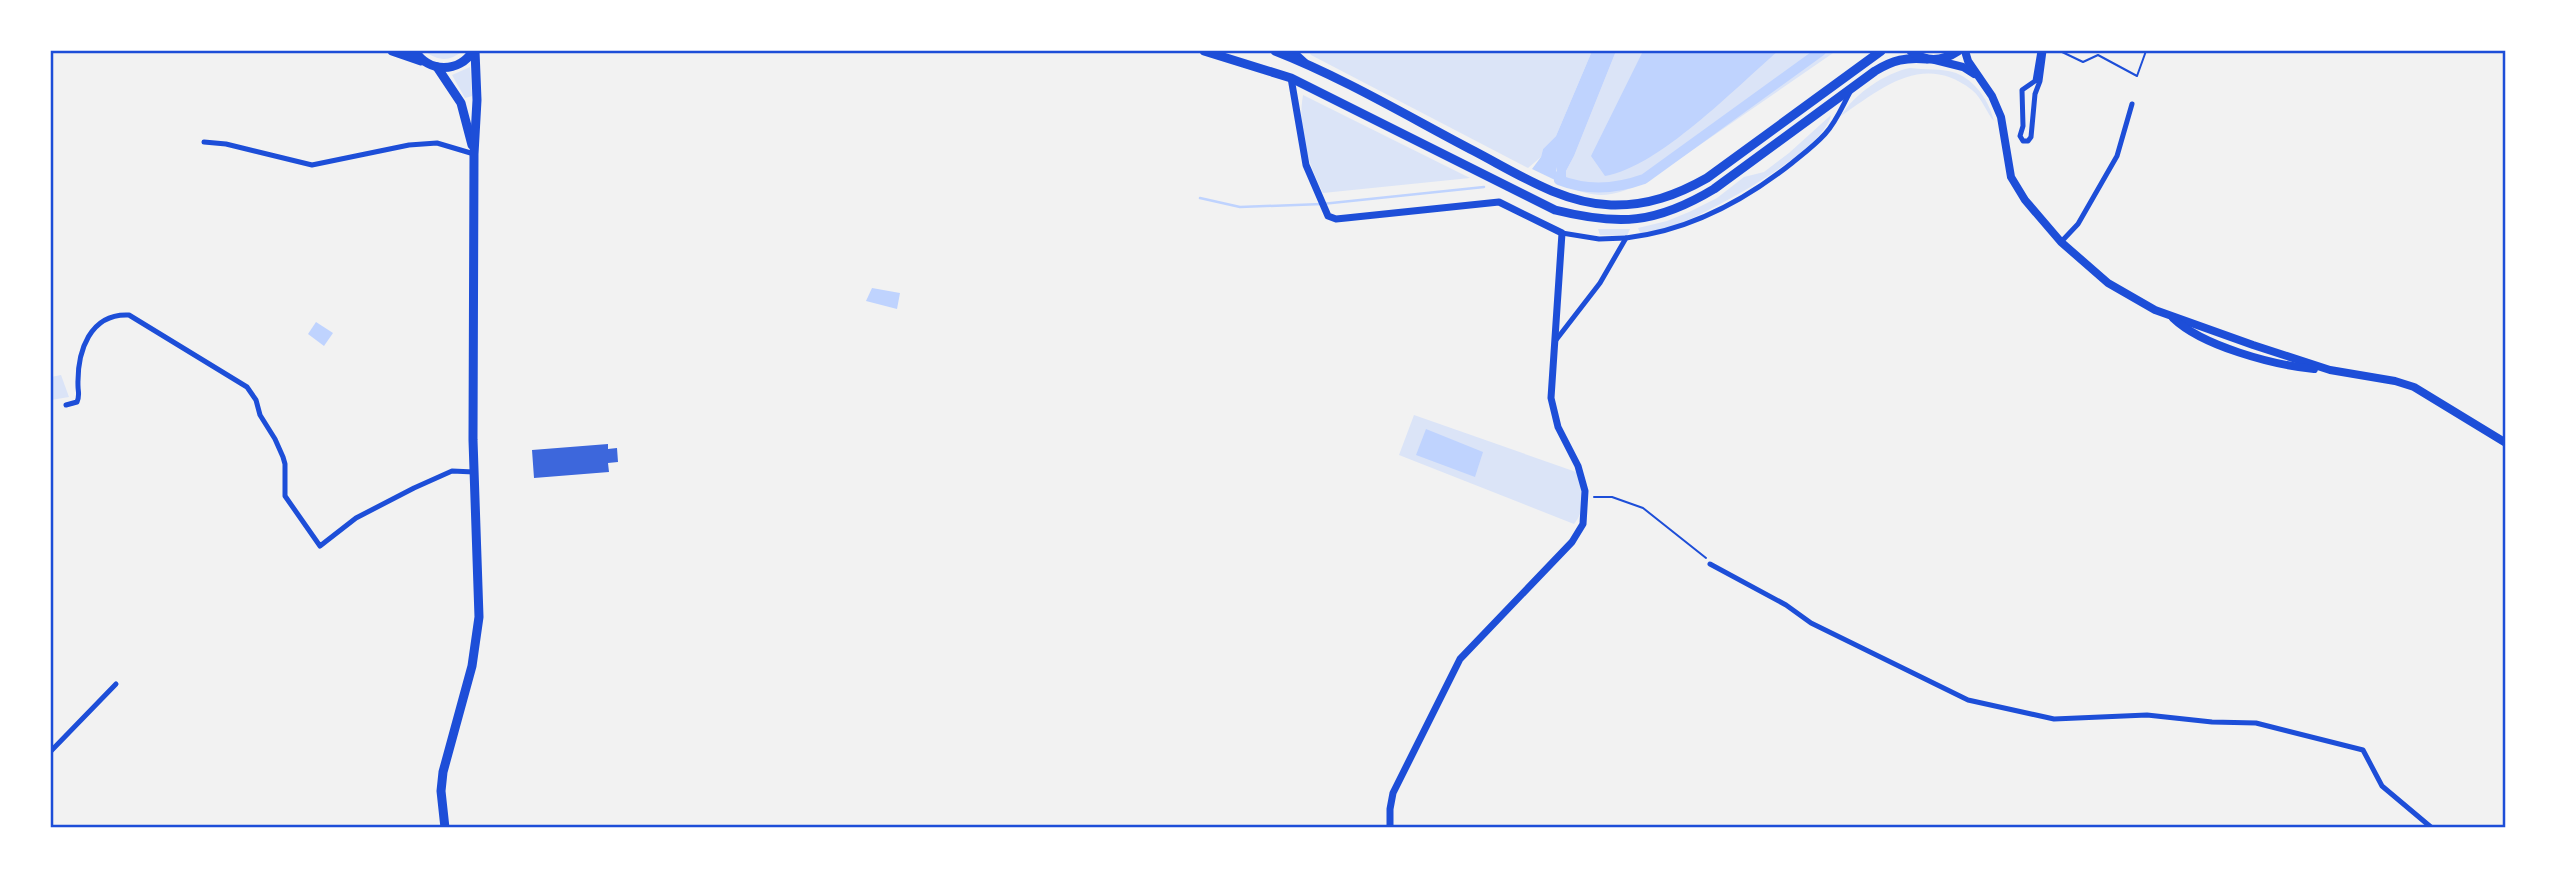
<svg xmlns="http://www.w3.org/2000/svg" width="2557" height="879" viewBox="0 0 2557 879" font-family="'DM Sans',sans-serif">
	<rect width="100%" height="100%" fill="#f2f2f2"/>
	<g fill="#dbe4f7">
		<path d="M425,51H462C450,62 437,61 425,51Z"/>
		<path d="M1308,51H1592L1556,136L1543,149L1541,157L1528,168L1311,55Z"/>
		<path d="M1616,51H1836L1649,180C1618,195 1598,202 1566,185V171L1574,156Z"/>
		<path d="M470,67L472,96L465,98L452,75Z"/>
		<path d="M1910,68C1923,70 1943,68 1956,73C1976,81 1989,101 1994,121C1986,112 1982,98 1972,90C1923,52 1882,88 1841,116C1854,94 1885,73 1910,68Z"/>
		<path d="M1303,95L1470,178L1323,193C1308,163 1297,130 1303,95Z"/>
		<path d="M1831,115C1824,152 1708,213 1672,227C1662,231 1651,232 1641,235L1638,228L1667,221L1689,212L1717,198L1744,177L1764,172L1789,153Z"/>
		<path d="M1598,229H1630L1627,236L1600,235Z"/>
		<path d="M61,375L69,397L51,400V377Z"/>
		<path d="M1414,415L1579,473C1583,493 1587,508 1574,524L1399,455Z"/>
	</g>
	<g fill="#bfd3fe">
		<path d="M1592,51H1616L1574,156L1566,171V185L1557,180V167L1555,180L1532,169L1541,157L1543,149L1556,136Z"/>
		<path d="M1643,51H1778C1735,88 1659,167 1605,176L1591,156Z"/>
		<path d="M872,288L900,293L897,309L866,301Z"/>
		<path d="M316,322L333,333L324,346L308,334Z"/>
		<path d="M1426,429L1483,452L1475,477L1416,455Z"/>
	</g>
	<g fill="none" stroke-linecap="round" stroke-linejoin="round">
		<path stroke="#bfd3fe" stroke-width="2.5" d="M1200,198L1240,207L1322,204L1484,187"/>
		<path stroke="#bfd3fe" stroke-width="10" d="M1560,175L1559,180C1587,191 1616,189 1644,179L1821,51"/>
	</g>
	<path fill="#3d67dc" d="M608,444V449L617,448L618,462L608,463L609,472L534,478L532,450Z"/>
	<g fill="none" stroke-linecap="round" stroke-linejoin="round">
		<g stroke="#1d4ed8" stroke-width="2">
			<path d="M2060,51L2083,62L2098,55L2137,76L2146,51"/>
			<path d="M1594,497H1612L1643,508L1706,558"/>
		</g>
		<g stroke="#1d4ed8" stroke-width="5">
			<path d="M2040,51L2035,81L2022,90L2023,126L2020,136L2023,141H2028L2031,137L2035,94L2040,81L2044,51"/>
			<path d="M204,142L226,144L312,165L409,145L437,143L474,154"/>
			<path d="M1562,233L1599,239L1626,238"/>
			<path d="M2061,242L2078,224L2117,156L2132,104"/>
			<path d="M1556,340L1600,283L1626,238C1688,231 1744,201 1792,163C1803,154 1815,145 1825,134C1836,122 1842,107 1850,92"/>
			<path d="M66,405L77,402C80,395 78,392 78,386C77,351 90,313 129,315L247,387L256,400L260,415L275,439L283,457L285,464V496L320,546L356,518L414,488L452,471L474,472"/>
			<path d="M1710,564L1786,605L1811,623L1968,700L2054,719L2147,715L2212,722L2256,723L2363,750L2382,786L2432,828"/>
			<path d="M51,751L116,684"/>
		</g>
		<g stroke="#1d4ed8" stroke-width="7">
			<path d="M1293,51L1305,62"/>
			<path d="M1291,78L1306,165L1328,216L1336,219L1346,218L1499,202L1562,233L1551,398L1558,427L1578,466L1585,491L1583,524L1572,542L1460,659L1393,793L1390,809V828"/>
		</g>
		<g stroke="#1d4ed8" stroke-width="8">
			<path d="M1965,51L1968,61L1992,96L2001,117L2011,177L2025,200L2061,242L2108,283L2155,310L2253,345L2330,370L2395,381L2414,387L2506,443"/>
			<path d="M1935,60L1963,67L1974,74"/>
			<path d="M2173,318C2202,346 2273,365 2314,369"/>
		</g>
		<g stroke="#1d4ed8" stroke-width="9">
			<path d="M437,67L461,103L472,145"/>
			<path d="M445,828L441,791L443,772L472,666L479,617L473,440L474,154L477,100L475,51"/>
		</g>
		<g stroke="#1d4ed8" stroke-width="9">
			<path d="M392,51L421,61"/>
			<path d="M415,51C429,73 459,73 473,51"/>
			<path d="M1204,51L1291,78L1555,210C1619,226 1656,224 1714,189L1875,71C1893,60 1906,57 1927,59"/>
			<path d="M1275,51C1344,78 1409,117 1474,151C1518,174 1561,203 1611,205C1647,206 1677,195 1707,178L1881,51"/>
			<path d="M1911,51C1926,63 1943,61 1958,51"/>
		</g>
	</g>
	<rect width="2557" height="879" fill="none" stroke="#ffffff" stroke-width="105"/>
	<rect x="52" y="52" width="2452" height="774" fill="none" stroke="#1d4ed8" stroke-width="2.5"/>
</svg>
